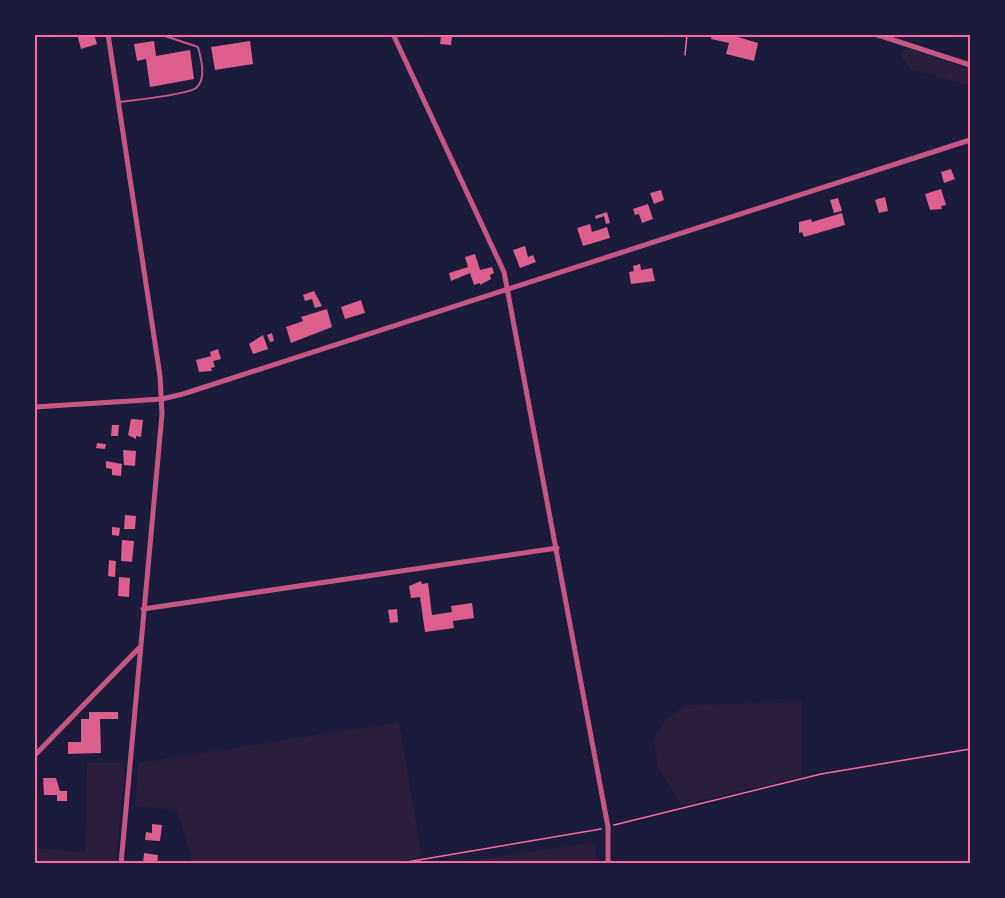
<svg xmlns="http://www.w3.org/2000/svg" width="1005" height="898" viewBox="0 0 1005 898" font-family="'PT Sans',sans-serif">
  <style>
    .green { fill: #2a1e3b }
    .building { fill: #dd5f8e }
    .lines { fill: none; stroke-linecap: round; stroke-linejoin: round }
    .path { stroke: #ff6b9d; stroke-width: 1.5 }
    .service { stroke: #c65784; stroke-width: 2 }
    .minor { stroke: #c65784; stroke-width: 5 }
    .neatline { fill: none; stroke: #ff6b9d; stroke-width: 2 }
  </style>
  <rect width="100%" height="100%" fill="#1b1b3a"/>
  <!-- green -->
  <path class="green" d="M903 47 970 69V86L910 69 901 55Z
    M802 702V777L682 805 658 768 654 741 665 719 687 705Z
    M399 722 422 857 385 864 191 863V856L177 810 135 806 138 763Z
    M87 763H125L116 863H35V848L85 853Z
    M595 842 596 863H454Z"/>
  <!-- building -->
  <path class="building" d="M77 34H94L97 44 81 49Z
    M712 34H728L758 43 754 61 726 54 729 43 711 39Z
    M441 36 452 37 451 45 440 44Z
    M154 41 156 56 190 50 194 79 150 87 146 59 137 61 134 44Z
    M250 41 253 64 215 70 211 47Z
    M951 169 955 179 944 183 941 172Z
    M941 189 946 205 941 206 942 209 930 210 925 194Z
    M661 190 664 200 654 204 650 193Z
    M885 197 888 211 879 213 875 200Z
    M838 198 842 211 834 213 830 200Z
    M648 204 653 219 642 223 639 214 635 215 633 209Z
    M607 212 610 223 606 224 604 216 596 219 595 216Z
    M842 213 845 225 804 237 802 232 799 233V222L811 219 812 222Z
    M590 224 592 232 607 227 610 238 583 246 577 228Z
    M525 246 528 257 533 255 536 262 520 268 513 250Z
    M475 254 480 270 492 267 494 273 490 275 491 279 480 285V283L474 285 470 273 451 281 449 273 468 267 465 257Z
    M640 264 641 270 652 268 655 281 631 284 629 272 634 271 633 266Z
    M314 291 322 306 315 308 312 299 305 301 303 295Z
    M361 300 365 313 345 319 341 307Z
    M327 309 332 327 291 343 286 327 303 321 301 317Z
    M272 333 274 341 270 342 267 335Z
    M263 335 268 349 253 354 249 344Z
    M218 349 221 359 213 361 215 367 211 368 212 371 199 372 196 360 211 356 210 352Z
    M131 419 143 420 141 437 136 436V439L128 435Z
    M112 425H119L118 436H111Z
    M97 443 106 444 105 449 96 448Z
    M123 450 136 451 135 466 124 465Z
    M106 461 122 464 121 476 112 475V469L106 468Z
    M125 515 136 516 135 529H124Z
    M112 527 120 528 119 536 112 535Z
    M122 540 134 541 132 562 121 561Z
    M109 560 116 561 115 577 108 576Z
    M119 577 130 578 129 597 118 596Z
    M421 581 422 584 428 583 432 615 452 612 451 606 472 603 474 618 453 621 454 628 425 632 420 597 411 598 409 586Z
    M397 609 398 622 390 623 388 610Z
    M89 712H118V719H100L101 753 68 754V742H81V719H89Z
    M43 778H56L60 791H67V801H57V795H44Z
    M152 824 162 825 160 841 145 840 146 832 152 833Z
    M144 853 158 855 157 864H143Z"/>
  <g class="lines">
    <!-- path -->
    <path class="path" d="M685 55 687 34
      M614 825 821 774 970 749
      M395 864 601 829"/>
    <!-- service -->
    <path class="service" d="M110 36 122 34
      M120 102C134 100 187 95 196 88 207 79 201 58 198 47L159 34"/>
    <!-- minor -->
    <path class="minor" d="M108 34 160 376 162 414 121 864
      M393 34 504 272 608 827V864
      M875 34 970 65
      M34 407 162 399 183 394 970 140
      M143 609 557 548
      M34 756 140 647"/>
  </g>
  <!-- border -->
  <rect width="1005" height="898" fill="none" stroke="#1b1b3a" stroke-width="72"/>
  <rect x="36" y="36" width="933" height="826" class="neatline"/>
</svg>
